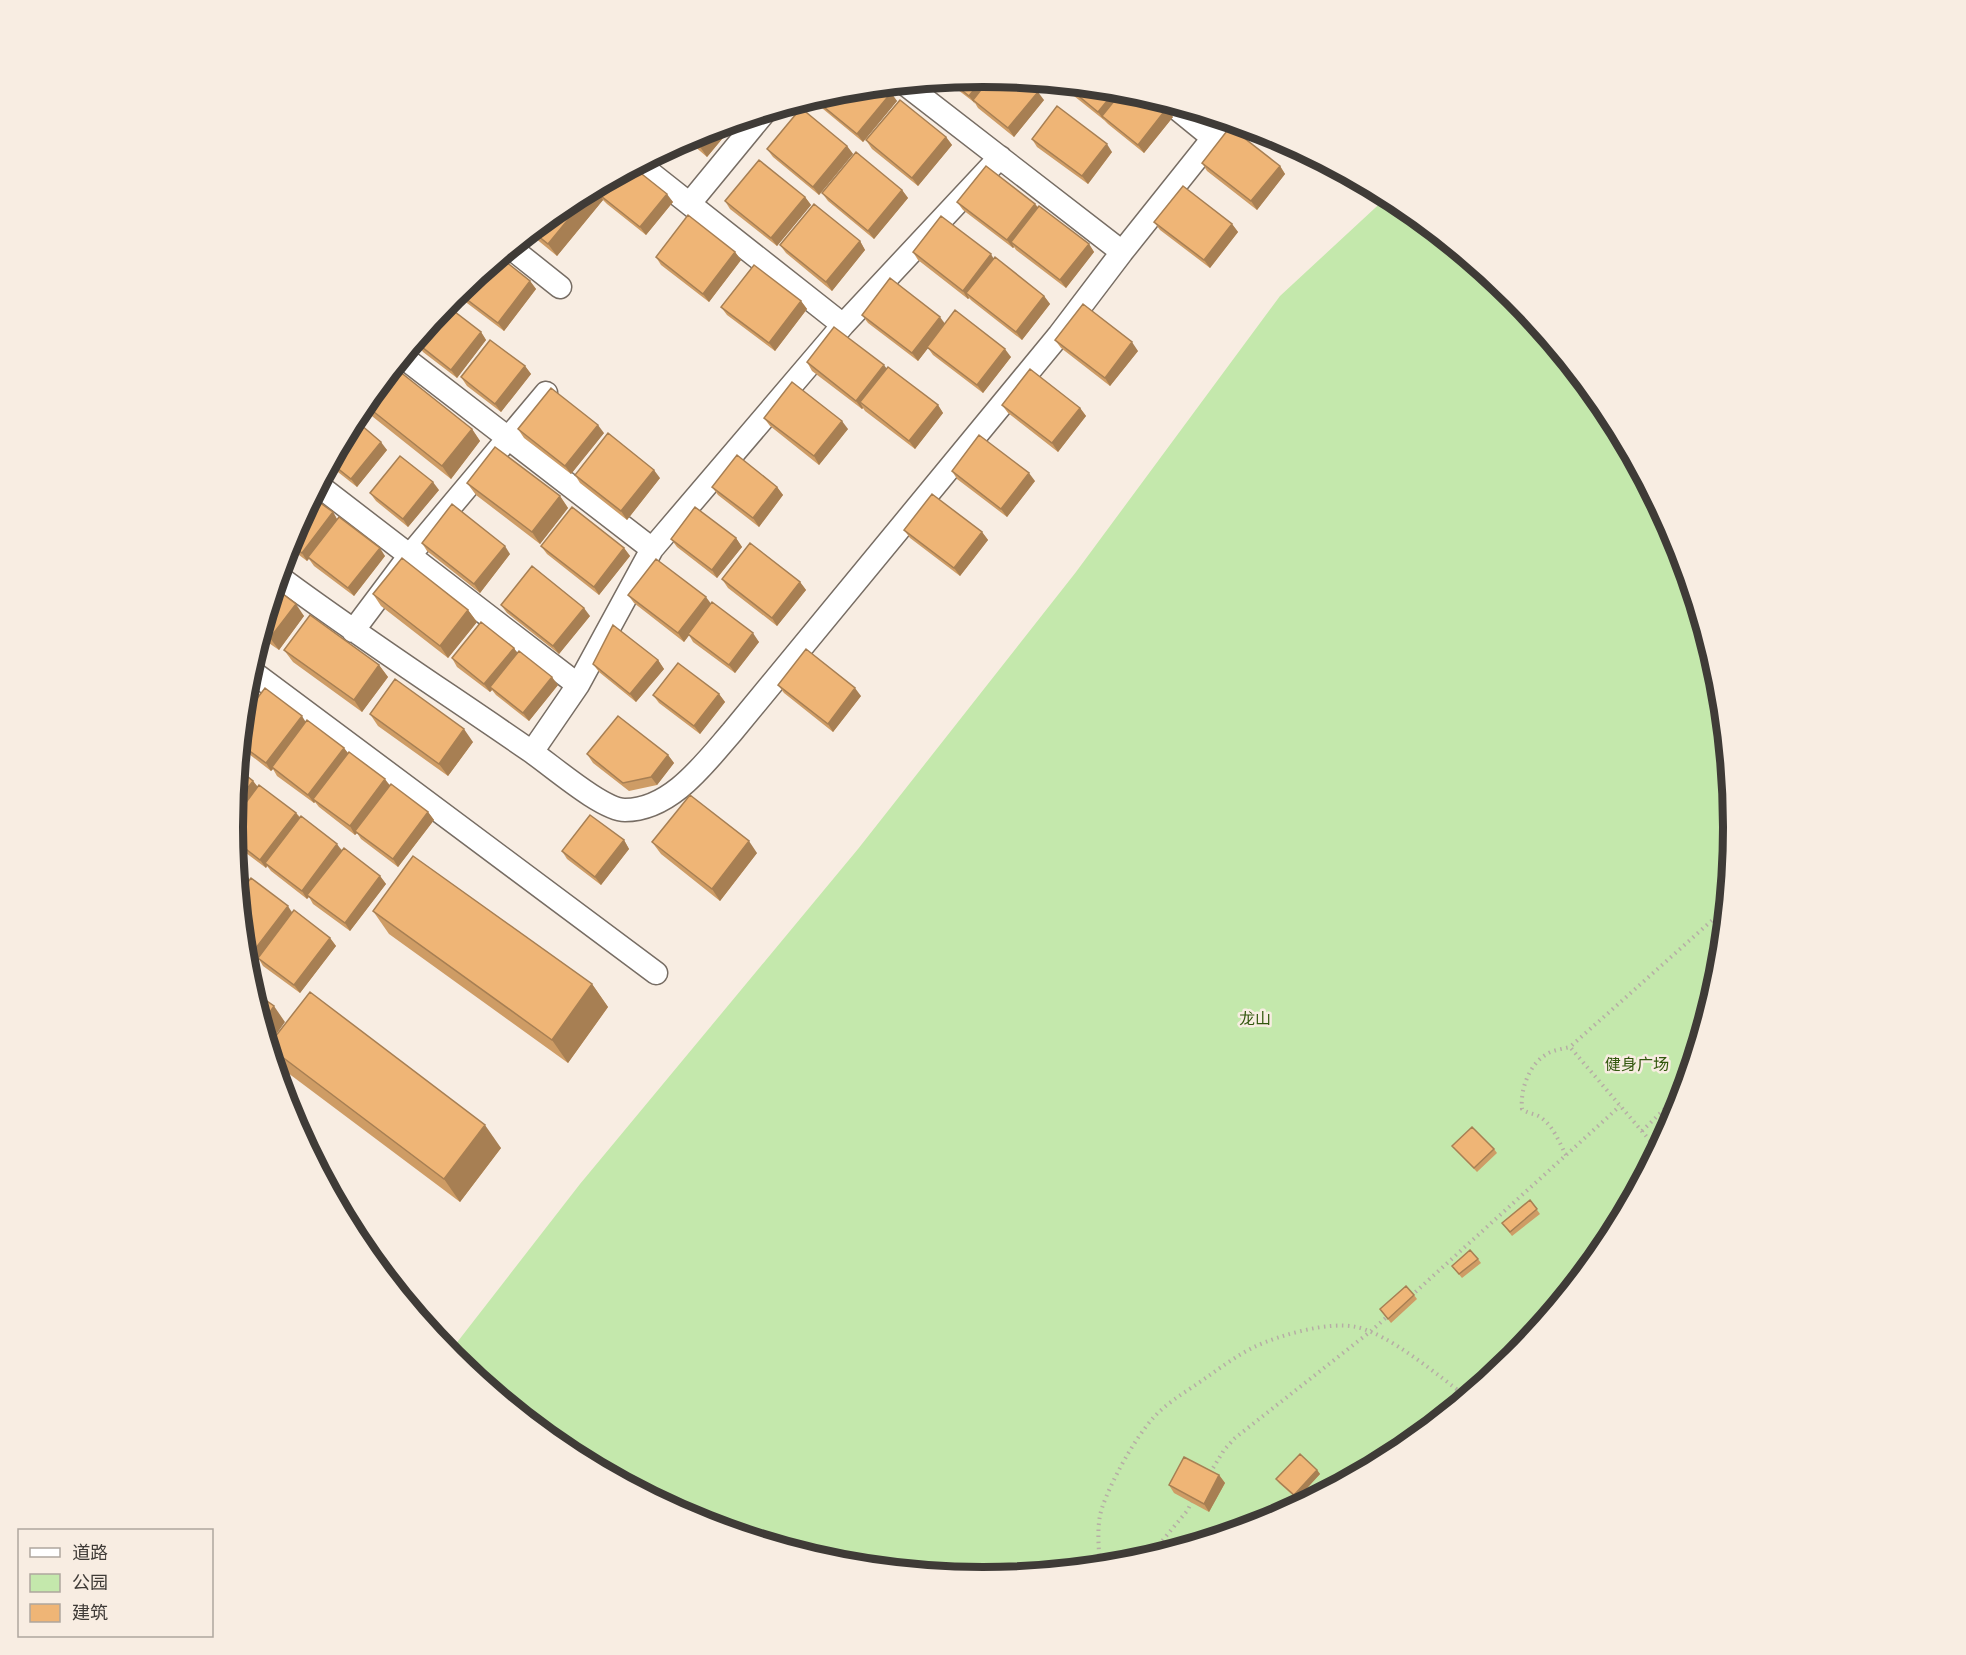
<svg xmlns="http://www.w3.org/2000/svg" width="1966" height="1655" viewBox="0 0 1966 1655" font-family="'Golos Text','Noto Sans SC',sans-serif">
  <style>
    .green { fill: #c4e8ac }
    .lines { fill: none; stroke-linecap: round; stroke-linejoin: round }
    .street-casing { stroke: #776d64; stroke-width: 25 }
    .path { stroke: #b6ada5; stroke-width: 4; stroke-dasharray: 1.5 4.5; stroke-linecap: butt }
    .street { stroke: #fff; stroke-width: 22 }
    .wall { fill: #ce9c65 }
    .shaded-wall { fill: #a77f53 }
    .building { fill: #efb576; stroke: #a77f53; stroke-width: 1.5 }
    .labels { text-anchor: middle; dominant-baseline: central; stroke-width: 5; stroke-linejoin: round; paint-order: stroke }
    .park-label { font-size: 16px; fill: #32570d; stroke: #f8ede2 }
    .rim { fill: none; stroke: #3f3b37; stroke-width: 8 }
  </style>
  <rect width="100%" height="100%" fill="#f8ede2"/>
  <!-- green -->
  <path class="green" d="M1388 196 1401 203 1514 297 1608 411 1677 540 1720 681 1734 828 1719 974 1677 1115 1607 1245 1514 1359 1400 1452 1270 1521 1129 1564 983 1578 836 1564 695 1521 565 1452 448 1354 580 1184 858 849 1076 572 1280 296Z"/>
  <g class="lines">
    <defs>
      <path id="street" d="M905 84 1122 252
        M1170 103 1213 138
        M639 164 843 325
        M690 203 764 113
        M511 248 560 287
        M403 357 652 549
        M318 485 578 685
        M278 576C360 637 445 692 529 750 550 764 602 810 625 810 671 810 705 763 732 732L1059 335 1122 252 1213 138 1230 121
        M353 631 410 555 546 393
        M250 670 656 973
        M532 752 578 685 652 549 843 325 1000 157"/>
    </defs>
    <!-- street casing -->
    <use href="#street" class="street-casing"/>
    <!-- path -->
    <path class="path" d="M1642 1131 1684 1090
      M1658 1150 1570 1047 1726 908
      M1566 1155C1559 1142 1553 1125 1540 1117 1534 1113 1528 1114 1522 1109 1520 1090 1529 1064 1547 1054 1553 1050 1562 1049 1570 1047
      M1411 1296 1620 1106
      M1210 1473 1224 1450 1235 1438 1371 1331 1389 1315
      M1147 1559 1187 1511 1193 1500
      M1100 1567C1099 1549 1096 1526 1102 1508 1111 1481 1135 1438 1154 1417 1166 1404 1182 1394 1197 1384 1216 1371 1234 1357 1254 1347 1280 1335 1328 1321 1356 1327 1388 1333 1440 1377 1467 1397"/>
    <!-- street -->
    <use href="#street" class="street"/>
  </g>
  <!-- wall -->
  <path class="wall" d="M983 76 1044 100 1014 137 978 108 975 103 945 80Z
    M1060 84 1130 91 1173 117 1144 153 1108 124 1104 120 1069 92 1064 86V87Z
    M837 91 891 93 897 101 863 142 817 104 813 98Z
    M737 121 707 157 686 139 696 134Z
    M946 137 952 145 918 186 872 149 866 140Z
    M1032 139 1112 152 1088 184 1037 147Z
    M847 146 853 154 819 195 773 157 767 149Z
    M1202 163 1280 166 1285 174 1257 210 1207 171Z
    M633 167 673 202 646 235 607 204 603 200 557 256 529 233 566 203Z
    M902 190 908 198 874 239 828 201 822 193Z
    M805 197 811 205 777 246 730 209 725 201Z
    M957 202 1035 204 1038 207 1089 244 1094 252 1066 288 1016 250 1014 247 1013 248 963 210Z
    M1154 222 1232 224 1238 232 1210 268 1160 230Z
    M860 241 865 250 832 291 786 253 780 245Z
    M735 252 741 260 709 302 661 265 656 257Z
    M913 252 994 259 1044 296 1050 304 1022 340 972 301 969 298 968 299 918 260Z
    M500 257 530 281 536 289 504 331 455 294Z
    M801 301 807 309 775 351 727 315 721 307Z
    M862 315 945 324 1011 357 983 393 933 355 928 348 918 361 868 323Z
    M481 332 486 340 457 378 423 352 417 343Z
    M1055 340 1138 351 1110 386 1061 348Z
    M807 362 887 368 938 405 943 413 915 449 865 411 863 408 862 409 812 371Z
    M525 366 531 374 501 412 467 386 461 377Z
    M394 367 472 429 480 441 451 479 363 409 361 407Z
    M1002 405 1080 408 1086 416 1058 452 1008 413Z
    M764 418 848 429 819 465 770 426Z
    M354 419 387 450 357 487 329 465Z
    M518 429 604 433 571 474 524 438Z
    M952 471 1035 481 1007 517 957 479Z
    M575 475 660 478 627 520 580 483Z
    M467 483 560 496 568 508 540 544 476 495Z
    M712 487H777L783 495 759 527 718 495Z
    M439 490 408 527 376 501 370 493Z
    M333 512 337 519 385 556 354 596 314 566 309 559 307 561 287 546 289 540Z
    M904 530 982 532 988 540 960 576 910 538Z
    M736 538 742 547 717 578 677 547 671 539Z
    M422 543 510 554 480 593 427 551Z
    M541 546 624 548 630 556 599 595 547 554Z
    M722 579 800 582 806 590 777 626 728 588Z
    M275 588 304 616 279 650 260 637Z
    M373 594 468 610 477 622 448 658 381 606Z
    M628 595 711 604 759 642 735 673 693 642 689 635 684 642 634 603Z
    M501 605 590 616 559 654 507 613Z
    M514 648 517 653 558 685 529 721 496 695 492 690 490 692 457 667 452 658Z
    M284 650 379 665 388 677 362 712 293 662Z
    M658 660 664 669 636 702 599 672 593 664Z
    M778 685 861 696 833 732 784 693Z
    M719 694 725 702 700 734 659 703 653 695Z
    M370 714 473 742 448 776 378 726Z
    M243 717 306 722 344 748 348 753 390 785 428 812 434 820 398 867 361 839 357 833 355 835 319 807 315 802 314 803 277 776 273 769 271 771 240 747Z
    M587 754 668 755 674 763 657 785 629 791 593 763Z
    M253 781 258 787 296 813 300 817 342 850 380 876 386 884 350 931 313 904 309 897 307 899 271 871 267 866 266 868 234 844 232 827Z
    M624 840 629 849 601 885 567 859 562 851Z
    M652 842 757 853 720 901 661 854Z
    M236 867 250 880 292 912 330 938 336 946 300 993 263 966 259 959 257 961 244 951Z
    M373 911 592 984 608 1007 568 1063 389 934Z
    M268 1046 501 1148 460 1202 284 1070Z
    M1452 1146 1494 1149 1497 1153 1477 1172Z
    M1530 1200 1540 1214 1512 1236 1502 1223Z
    M1478 1259 1481 1263 1462 1278 1452 1266Z
    M1414 1295 1417 1299 1391 1323 1380 1309Z
    M1317 1470 1320 1474 1297 1499 1279 1483 1276 1479Z
    M1219 1475 1225 1483 1209 1512 1174 1493 1169 1485Z"/>
  <!-- shaded-wall -->
  <path class="shaded-wall" d="M984 77 996 78 973 100 975 104 969 96Z
    M1116 90 1128 91 1102 116 1104 120 1098 112Z
    M1038 92 1044 100 1014 137 1008 128Z
    M891 93 897 101 863 142 857 134Z
    M1167 108 1173 117 1144 153 1138 145Z
    M737 121 707 157 696 141 704 131Z
    M946 137 952 145 918 186 912 178Z
    M1107 144 1112 152 1088 184 1082 176Z
    M847 146 853 154 819 195 813 187Z
    M1280 166 1285 174 1257 210 1251 201Z
    M627 170 601 196 603 200 557 256 548 244 594 188Z
    M902 190 908 198 874 239 868 231Z
    M667 194 673 202 646 235 640 227Z
    M805 197 811 205 777 246 771 238Z
    M1035 204 1041 212 1011 242 1014 247 1013 248 1007 240Z
    M1232 224 1238 232 1210 268 1204 260Z
    M860 241 865 250 832 291 826 282Z
    M1089 244 1094 252 1066 288 1060 280Z
    M735 252 741 260 709 302 703 294Z
    M991 254 996 263 966 293 969 298 968 299 963 291Z
    M530 281 536 289 504 331 498 323Z
    M1044 296 1050 304 1022 340 1016 332Z
    M801 301 807 309 775 351 769 343Z
    M940 317 946 325 918 361 912 353Z
    M481 332 486 340 457 378 451 370Z
    M1132 342 1138 351 1110 386 1105 378Z
    M1005 349 1011 357 983 393 977 385Z
    M884 365 890 373 860 402 863 408 862 409 856 401Z
    M525 366 531 374 501 412 495 404Z
    M938 405 943 413 915 449 909 441Z
    M1080 408 1086 416 1058 452 1052 443Z
    M842 421 848 429 819 465 814 456Z
    M598 425 604 433 571 474 565 466Z
    M472 429 480 441 451 479 442 466Z
    M381 442 387 450 357 487 351 479Z
    M654 470 660 478 627 520 621 511Z
    M1029 473 1035 481 1007 517 1001 509Z
    M433 482 439 490 408 527 403 519Z
    M777 487 783 495 759 527 753 518Z
    M560 496 568 508 540 544 532 532Z
    M333 512 338 521 307 561 302 553Z
    M982 532 988 540 960 576 954 568Z
    M736 538 742 547 717 578 712 570Z
    M505 546 510 554 480 593 474 584Z
    M380 548 385 556 354 596 348 588Z
    M624 548 630 556 599 595 594 587Z
    M800 582 806 590 777 626 772 618Z
    M706 597 712 605 684 642 678 633Z
    M296 604 304 616 279 650 270 638Z
    M584 608 590 616 559 654 553 646Z
    M468 610 477 622 448 658 440 646Z
    M753 633 759 642 735 673 729 665Z
    M514 648 519 656 490 687 492 690 490 692 484 684Z
    M658 660 664 669 636 702 630 694Z
    M379 665 388 677 362 712 354 700Z
    M552 677 558 685 529 721 523 713Z
    M250 685 256 693 244 710 245 692Z
    M855 688 861 696 833 732 828 724Z
    M719 694 725 702 700 734 694 726Z
    M302 716 307 724 272 767 273 769 271 771 266 763Z
    M464 729 473 742 448 776 439 764Z
    M344 748 350 756 313 799 315 802 314 803 308 795Z
    M668 755 674 763 657 785 651 777Z
    M385 779 391 787 355 831 357 833 355 835 350 826Z
    M253 781 259 789 232 824 234 806Z
    M428 812 434 820 398 867 393 859Z
    M296 813 302 821 265 863 267 866 266 868 260 860Z
    M624 840 629 849 601 885 595 877Z
    M749 841 757 853 720 901 712 889Z
    M337 844 343 852 307 899 302 891Z
    M246 874 252 883 239 900 238 886Z
    M380 876 386 884 350 931 345 923Z
    M288 906 293 914 257 961 252 953Z
    M330 938 336 946 300 993 294 985Z
    M592 984 608 1007 568 1063 552 1040Z
    M274 1006 285 1022 268 1046 262 1024Z
    M485 1125 501 1148 460 1202 444 1179Z
    M370 1238 386 1261 379 1270 362 1249Z
    M1317 1470 1320 1474 1297 1499 1294 1495Z
    M1219 1475 1225 1483 1209 1512 1204 1504Z"/>
  <!-- building -->
  <path class="building" d="M984 77 969 96 949 80 983 76Z
    M991 77 1024 80 1038 92 1008 128 973 100Z
    M1064 84 1116 90 1098 112Z
    M883 86 891 93 857 134 813 98 837 91Z
    M1123 90 1130 91 1155 99 1167 108 1138 145 1102 116Z
    M900 100 946 137 912 178 866 140Z
    M1057 106 1107 144 1082 176 1032 139Z
    M801 108 847 146 813 187 767 149Z
    M1230 127 1280 166 1251 201 1202 163Z
    M704 131 696 141 691 136 696 134Z
    M856 152 902 190 868 231 822 193Z
    M759 160 805 197 771 238 725 201Z
    M986 166 1035 204 1007 240 957 202Z
    M633 167 667 194 640 227 601 196 617 176Z
    M1183 186 1232 224 1204 260 1154 222Z
    M594 188 548 244 532 231 566 203Z
    M814 204 860 241 826 282 780 245Z
    M1039 206 1089 244 1060 280 1011 242Z
    M688 215 735 252 703 294 656 257Z
    M941 216 991 254 963 291 913 252Z
    M500 257 530 281 498 323 457 292Z
    M995 257 1044 296 1016 332 966 293Z
    M754 265 801 301 769 343 721 307Z
    M890 278 940 317 912 353 862 315Z
    M1083 304 1132 342 1105 378 1055 340Z
    M446 305 481 332 451 370 417 343Z
    M955 310 1005 349 977 385 927 347Z
    M834 327 884 365 856 401 807 362Z
    M490 340 525 366 495 404 461 377Z
    M394 367 472 429 442 466 364 404Z
    M888 367 938 405 909 441 860 402Z
    M1030 369 1080 408 1052 443 1002 405Z
    M792 382 842 421 814 456 764 418Z
    M551 388 598 425 565 466 518 429Z
    M354 419 381 442 351 479 331 463Z
    M608 433 654 470 621 511 575 475Z
    M979 435 1029 473 1001 509 952 471Z
    M495 447 560 496 532 532 467 483Z
    M737 455 777 487 753 518 712 487Z
    M400 456 433 482 403 519 370 493Z
    M932 494 982 532 954 568 904 530Z
    M312 497 333 512 302 553 288 543Z
    M452 504 505 546 474 584 422 543Z
    M572 507 624 548 594 587 541 546Z
    M695 507 736 538 712 570 671 539Z
    M339 517 380 548 348 588 308 557Z
    M750 543 800 582 772 618 722 579Z
    M402 558 468 610 440 646 373 594Z
    M656 559 706 597 678 633 628 595Z
    M532 566 584 608 553 646 501 605Z
    M275 588 296 604 270 638 261 632Z
    M712 602 753 633 729 665 688 634Z
    M310 615 379 665 354 700 284 650Z
    M481 622 514 648 484 684 452 658Z
    M613 625 658 660 630 694 593 664Z
    M806 649 855 688 828 724 778 685Z
    M519 651 552 677 523 713 490 687Z
    M678 663 719 694 694 726 653 695Z
    M395 679 464 729 439 764 370 714Z
    M246 682 250 685 245 692Z
    M265 688 302 716 266 763 240 744 243 717Z
    M618 716 668 755 651 777 623 783 587 754Z
    M307 720 344 748 308 795 272 767Z
    M349 752 385 779 350 826 313 799Z
    M238 769 253 781 234 806Z
    M391 784 428 812 393 859 355 831Z
    M259 785 296 813 260 860 233 839 232 827 233 820Z
    M690 795 749 841 712 889 652 842Z
    M590 815 624 840 595 877 562 851Z
    M301 816 337 844 302 891 265 863Z
    M344 848 380 876 345 923 307 895Z
    M413 856 592 984 552 1040 373 911Z
    M236 867 246 874 238 886Z
    M251 878 288 906 252 953 244 947 239 894Z
    M294 910 330 938 294 985 258 958Z
    M251 990 274 1006 262 1024Z
    M310 992 485 1125 444 1179 269 1047 268 1046Z
    M1710 1005 1707 1017 1702 1012Z
    M1472 1127 1494 1149 1474 1168 1452 1146Z
    M1530 1200 1537 1209 1510 1232 1502 1223Z
    M345 1220 370 1238 362 1249 358 1244Z
    M1470 1250 1478 1259 1459 1274 1452 1266Z
    M1406 1286 1414 1295 1388 1319 1380 1309Z
    M1300 1454 1317 1470 1294 1495 1276 1479Z
    M1184 1457 1219 1475 1204 1504 1169 1485Z"/>
  <g class="labels">
    <!-- park labels -->
    <g class="park-label">
      <text x="1255" y="1018">龙山</text>
      <text x="1637" y="1064">健身广场</text>
    </g>
  </g>
  <!-- crop -->
  <path d="M0 0H1966V1655H0ZM243 827a740 740 0 1 1 1480 0a740 740 0 1 1-1480 0Z" fill="#f8ede2" fill-rule="evenodd"/>
  <path class="rim" d="M243 827a740 740 0 1 1 1480 0a740 740 0 1 1-1480 0Z"/>
  <!-- legend -->
  <rect x="18" y="1529" width="195" height="108" fill="#f8ede2" stroke="#aea69e" stroke-width="1.5"/>
  <rect x="30" y="1548" width="30" height="9" fill="#ffffff" stroke="#aea69e" stroke-width="1.5"/>
  <text x="72" y="1559" font-size="18" fill="#3f3b37">道路</text>
  <rect x="30" y="1574" width="30" height="18" fill="#c4e8ac" stroke="#aea69e" stroke-width="1.5"/>
  <text x="72" y="1589" font-size="18" fill="#3f3b37">公园</text>
  <rect x="30" y="1604" width="30" height="18" fill="#efb576" stroke="#aea69e" stroke-width="1.5"/>
  <text x="72" y="1619" font-size="18" fill="#3f3b37">建筑</text>
</svg>
